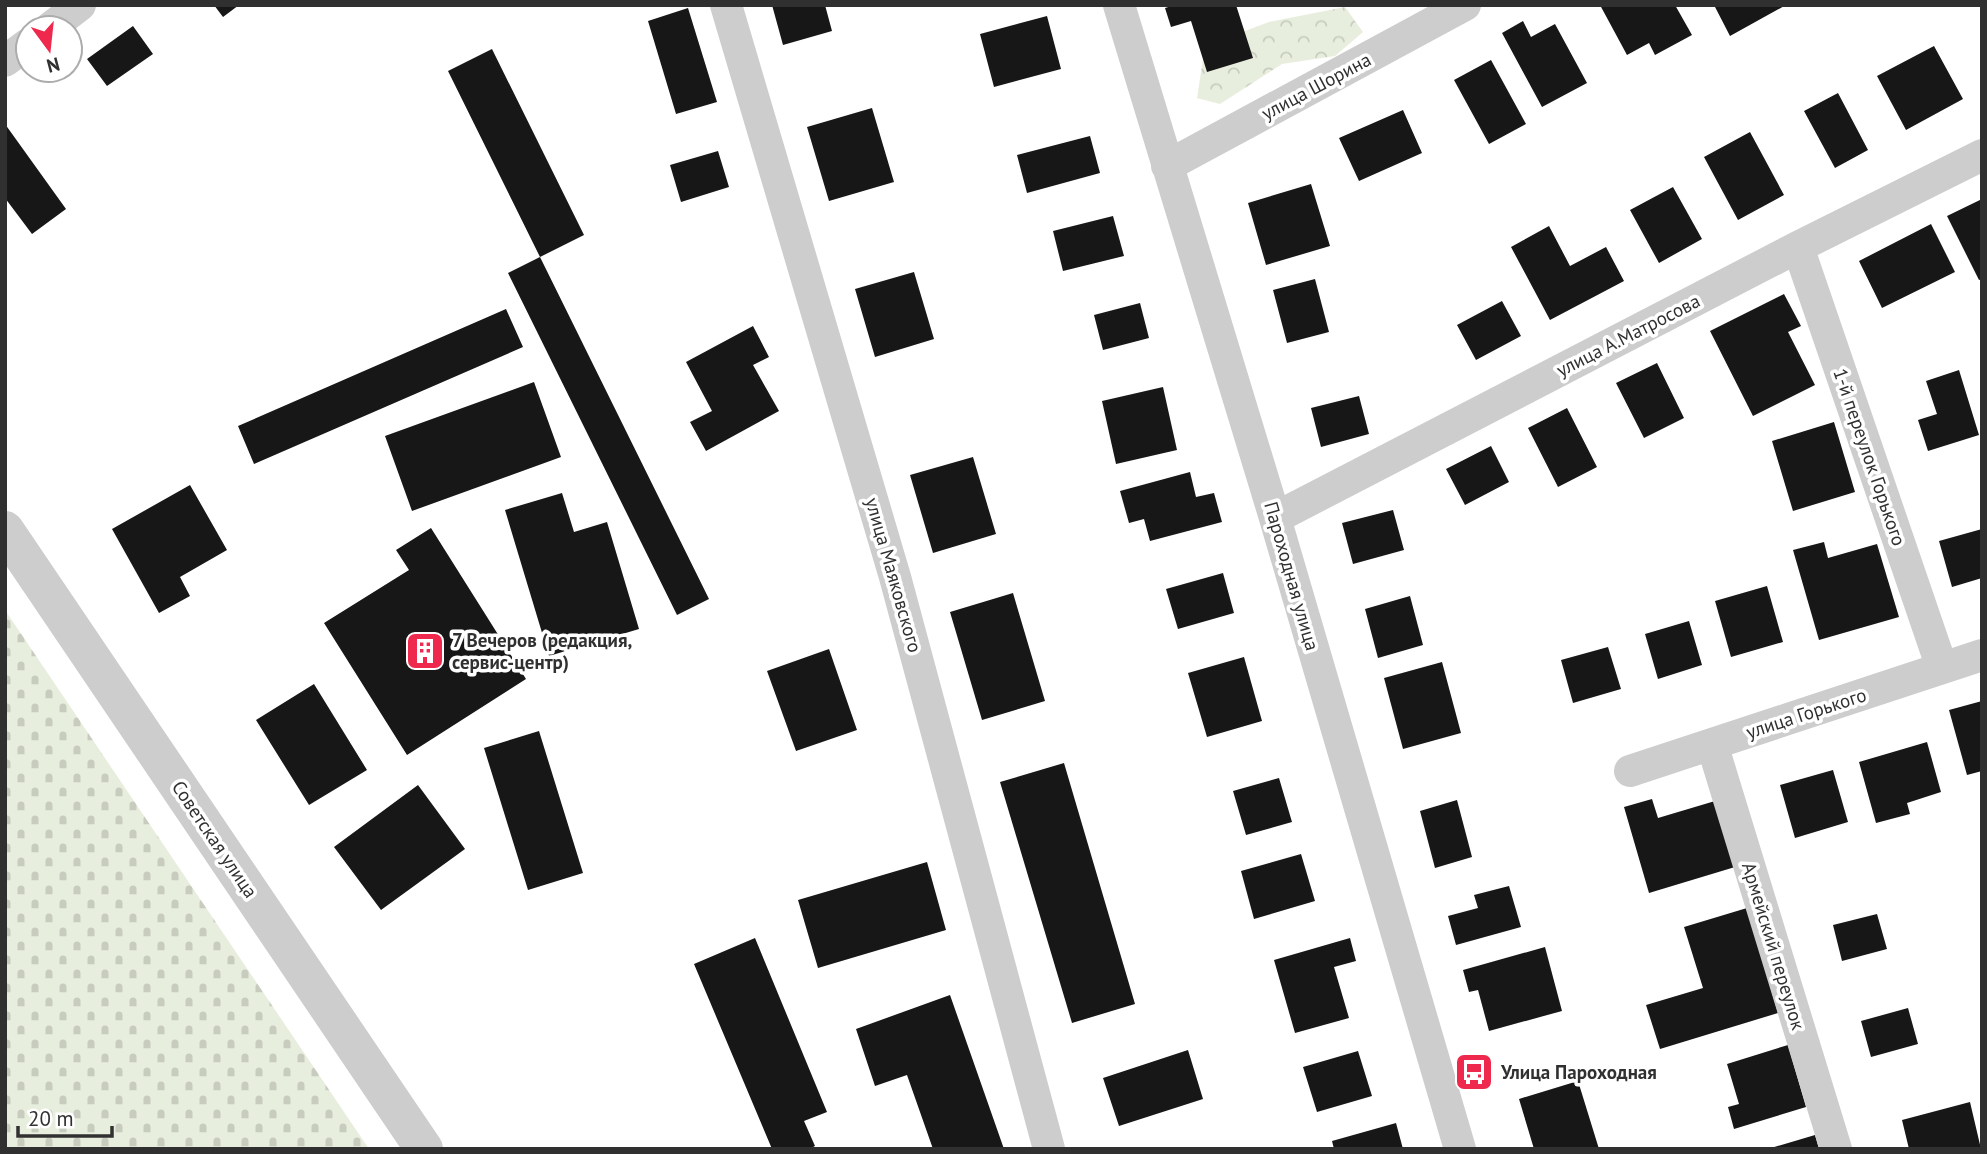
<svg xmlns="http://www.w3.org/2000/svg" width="1987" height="1154" viewBox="0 0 1987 1154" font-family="'PT Sans',sans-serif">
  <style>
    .forest { fill: url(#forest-crowns) }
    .cemetery { fill: url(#cemetery-stones) }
    .building { fill: #171717 }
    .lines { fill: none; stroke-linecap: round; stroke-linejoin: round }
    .minor { stroke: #cdcdcd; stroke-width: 32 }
    .tertiary { stroke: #cdcdcd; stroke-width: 38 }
    .labels { text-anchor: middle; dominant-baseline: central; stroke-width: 7; stroke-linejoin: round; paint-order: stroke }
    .street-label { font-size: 19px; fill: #303030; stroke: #fff }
    .poi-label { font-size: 19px; font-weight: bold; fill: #303030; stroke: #fff; text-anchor: start }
  </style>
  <defs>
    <pattern id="forest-crowns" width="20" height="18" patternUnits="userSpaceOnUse" patternTransform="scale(1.75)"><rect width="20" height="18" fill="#e8eedd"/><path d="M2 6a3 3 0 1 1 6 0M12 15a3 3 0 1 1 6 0" fill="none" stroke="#c7ccbe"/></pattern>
    <pattern id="cemetery-stones" width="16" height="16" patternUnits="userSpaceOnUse" patternTransform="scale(1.75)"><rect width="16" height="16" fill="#e8eedd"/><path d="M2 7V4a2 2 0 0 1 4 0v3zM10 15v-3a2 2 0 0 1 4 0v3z" fill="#c7ccbe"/></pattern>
  </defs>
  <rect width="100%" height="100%" fill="#fff"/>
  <!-- forest -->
  <path class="forest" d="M1345 7 1363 32 1335 56 1282 64 1220 104 1197 98 1203 59 1237 34 1269 22Z"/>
  <!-- cemetery -->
  <path class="cemetery" d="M5 610 369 1149H5Z"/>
  <!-- building -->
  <path class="building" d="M214 5H239L223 17Z
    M772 5H825L832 31 783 45Z
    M1175 5H1236L1253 58 1207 72 1191 21 1171 27 1165 8Z
    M1600 5H1675L1692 35 1655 55 1649 43 1627 55Z
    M1714 5H1786L1730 36Z
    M688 8 717 102 676 114 648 21Z
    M1047 16 1061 69 994 87 980 34Z
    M1523 21 1531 37 1555 24 1587 83 1542 107 1502 33Z
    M133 26 153 54 107 86 87 59Z
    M1934 46 1963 99 1906 130 1877 76Z
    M492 49 584 235 540 257 448 71Z
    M1491 60 1526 124 1489 144 1454 80Z
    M1838 93 1868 150 1835 168 1804 111Z
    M872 108 894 182 829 201 807 127Z
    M1403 110 1422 153 1359 181 1339 138Z
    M5 124 66 209 32 234 5 198Z
    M1750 132 1784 195 1738 220 1704 157Z
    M1090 136 1100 173 1027 193 1017 155Z
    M718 151 729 187 681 202 670 165Z
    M1311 184 1330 246 1266 265 1248 203Z
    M1673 187 1702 239 1659 263 1630 210Z
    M1982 199V279L1979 280 1947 216Z
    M1113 216 1124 256 1063 271 1053 231Z
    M1931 224 1955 272 1882 308 1859 261Z
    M1549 226 1570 266 1606 247 1624 281 1550 320 1511 247Z
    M540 257 709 599 677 615 508 273Z
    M914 272 934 339 875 357 855 289Z
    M1315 279 1329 332 1287 343 1273 290Z
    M1784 294 1801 326 1788 332 1815 385 1753 416 1710 331Z
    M1502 301 1521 336 1476 360 1457 325Z
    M1140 303 1149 338 1103 350 1094 315Z
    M506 309 523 347 254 464 238 426Z
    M753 326 769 357 753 365 779 411 706 451 690 422 712 411 686 362Z
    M1657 363 1684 418 1644 438 1616 383Z
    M1959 370 1979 435 1928 451 1918 420 1937 414 1926 381Z
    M534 382 561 457 412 511 385 436Z
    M1163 387 1177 450 1116 464 1102 401Z
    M1359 396 1369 434 1321 447 1311 408Z
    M1567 408 1597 467 1558 487 1528 428Z
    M1834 422 1855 492 1793 511 1772 441Z
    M1491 446 1509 482 1465 505 1446 469Z
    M973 457 996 534 933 553 910 475Z
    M1190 472 1196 497 1214 493 1222 522 1150 541 1144 519 1129 523 1120 491Z
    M190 485 227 550 180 577 190 596 159 613 112 529Z
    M562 493 574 532 607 522 639 629 549 656 505 510Z
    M1393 510 1404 550 1353 564 1342 523Z
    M431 528 526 679 407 755 324 623 409 570 396 550Z
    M1982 529V578L1952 587 1939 541Z
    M1824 542 1828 558 1877 544 1899 617 1819 640 1793 550Z
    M1223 573 1234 613 1178 629 1166 589Z
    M1767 586 1783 642 1731 657 1715 601Z
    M1013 593 1045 701 982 720 950 612Z
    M1410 596 1423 645 1378 658 1365 609Z
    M1689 621 1702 665 1658 679 1645 634Z
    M1608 647 1621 689 1573 703 1561 660Z
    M829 649 857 730 796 751 767 671Z
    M1244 657 1262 721 1207 737 1188 673Z
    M1442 662 1461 733 1403 749 1384 678Z
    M314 684 367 770 309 805 256 720Z
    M1982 701V771L1967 775 1949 710Z
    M539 731 583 873 528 890 484 748Z
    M1927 742 1941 792 1907 803 1910 814 1876 823 1859 762Z
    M1064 763 1135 1004 1072 1023 1000 782Z
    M1833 770 1848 822 1795 838 1780 785Z
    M1279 778 1292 822 1246 835 1233 791Z
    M418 785 465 849 381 910 334 847Z
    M1652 799 1658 818 1715 801 1735 867 1649 893 1624 807Z
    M1457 800 1472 857 1435 868 1420 811Z
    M1301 854 1315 901 1254 919 1241 871Z
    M927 862 946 930 818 968 798 900Z
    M1509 886 1521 927 1456 945 1448 916 1478 908 1474 895Z
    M1747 908 1778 1013 1660 1049 1646 1005 1703 988 1684 927Z
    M1877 914 1887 949 1842 961 1833 925Z
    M755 938 827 1112 804 1121 815 1146 809 1149H772L694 964Z
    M1350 938 1356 961 1334 967 1349 1018 1295 1033 1274 960Z
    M1545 947 1562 1011 1489 1031 1478 990 1469 992 1463 970Z
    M950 995 1004 1149H933L907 1075 875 1086 856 1029Z
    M1908 1008 1918 1044 1871 1057 1861 1021Z
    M1788 1045 1806 1107 1734 1129 1728 1107 1739 1104 1727 1064Z
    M1188 1050 1203 1099 1119 1126 1103 1078Z
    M1358 1051 1372 1096 1317 1112 1303 1067Z
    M1578 1081 1599 1149H1534L1519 1099Z
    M1970 1102 1981 1149H1909L1902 1120Z
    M1396 1123 1403 1149H1334L1332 1141Z
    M1815 1135 1819 1149H1771V1148Z"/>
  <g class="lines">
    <!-- minor -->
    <path class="minor" d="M726 5 895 577 1049 1149
      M1119 5 1275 518 1460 1149
      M50 28 80 5
      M5 61 28 44
      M1167 166 1465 5
      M1798 247 1942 668
      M1275 518 1798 247 1982 155
      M1712 744 1836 1149
      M1630 771 1982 655"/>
    <!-- tertiary -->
    <path class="tertiary" d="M5 530 424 1149"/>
  </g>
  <!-- icons -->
  <defs>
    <symbol id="building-square" viewBox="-11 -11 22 22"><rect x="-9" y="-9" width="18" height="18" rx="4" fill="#ef294e" stroke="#fff"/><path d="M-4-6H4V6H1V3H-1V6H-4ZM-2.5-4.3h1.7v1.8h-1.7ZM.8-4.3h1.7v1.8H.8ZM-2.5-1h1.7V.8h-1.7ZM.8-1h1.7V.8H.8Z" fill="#fff"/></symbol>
    <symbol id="bus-square" viewBox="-11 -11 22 22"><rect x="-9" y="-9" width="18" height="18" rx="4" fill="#ef294e" stroke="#fff"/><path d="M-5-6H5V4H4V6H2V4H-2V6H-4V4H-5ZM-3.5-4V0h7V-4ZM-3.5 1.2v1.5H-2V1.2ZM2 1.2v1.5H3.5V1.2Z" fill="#fff"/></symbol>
  </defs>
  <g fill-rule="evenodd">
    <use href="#building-square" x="403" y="629" width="44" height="44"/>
    <use href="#bus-square" x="1452" y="1050" width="44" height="44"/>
  </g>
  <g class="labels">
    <!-- street labels -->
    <g class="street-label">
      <text transform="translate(1316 86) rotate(-28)">улица Шорина</text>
      <text transform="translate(1628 335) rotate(-27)">улица А.Матросова</text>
      <text transform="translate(1870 457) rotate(71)">1-й переулок Горького</text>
      <text transform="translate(894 575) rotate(74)">улица Маяковского</text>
      <text transform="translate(1292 576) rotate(74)">Пароходная улица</text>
      <text transform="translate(1806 713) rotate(-18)">улица Горького</text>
      <text transform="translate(215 839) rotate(56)">Советская улица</text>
      <text transform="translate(1774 946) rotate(73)">Армейский переулок</text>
    </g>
    <!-- poi labels -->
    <g class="poi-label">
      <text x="452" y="640">7 Вечеров (редакция,<tspan x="452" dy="22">сервис-центр)</tspan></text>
      <text x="1501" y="1072">Улица Пароходная</text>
    </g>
  </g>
  <!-- border -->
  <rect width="1987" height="1154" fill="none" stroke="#303030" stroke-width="14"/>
  <!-- north arrow -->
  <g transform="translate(49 49) rotate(165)"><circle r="33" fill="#ffffff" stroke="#acacac" stroke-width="2"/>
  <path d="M0-5L12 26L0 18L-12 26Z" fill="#ef294e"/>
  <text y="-10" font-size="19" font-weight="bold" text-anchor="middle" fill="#303030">N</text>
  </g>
  <!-- scale -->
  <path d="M18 1126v10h94v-10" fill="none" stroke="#303030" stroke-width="3.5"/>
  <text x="28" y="1126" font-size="21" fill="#303030" stroke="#ffffff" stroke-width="5" paint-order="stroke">20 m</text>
</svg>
